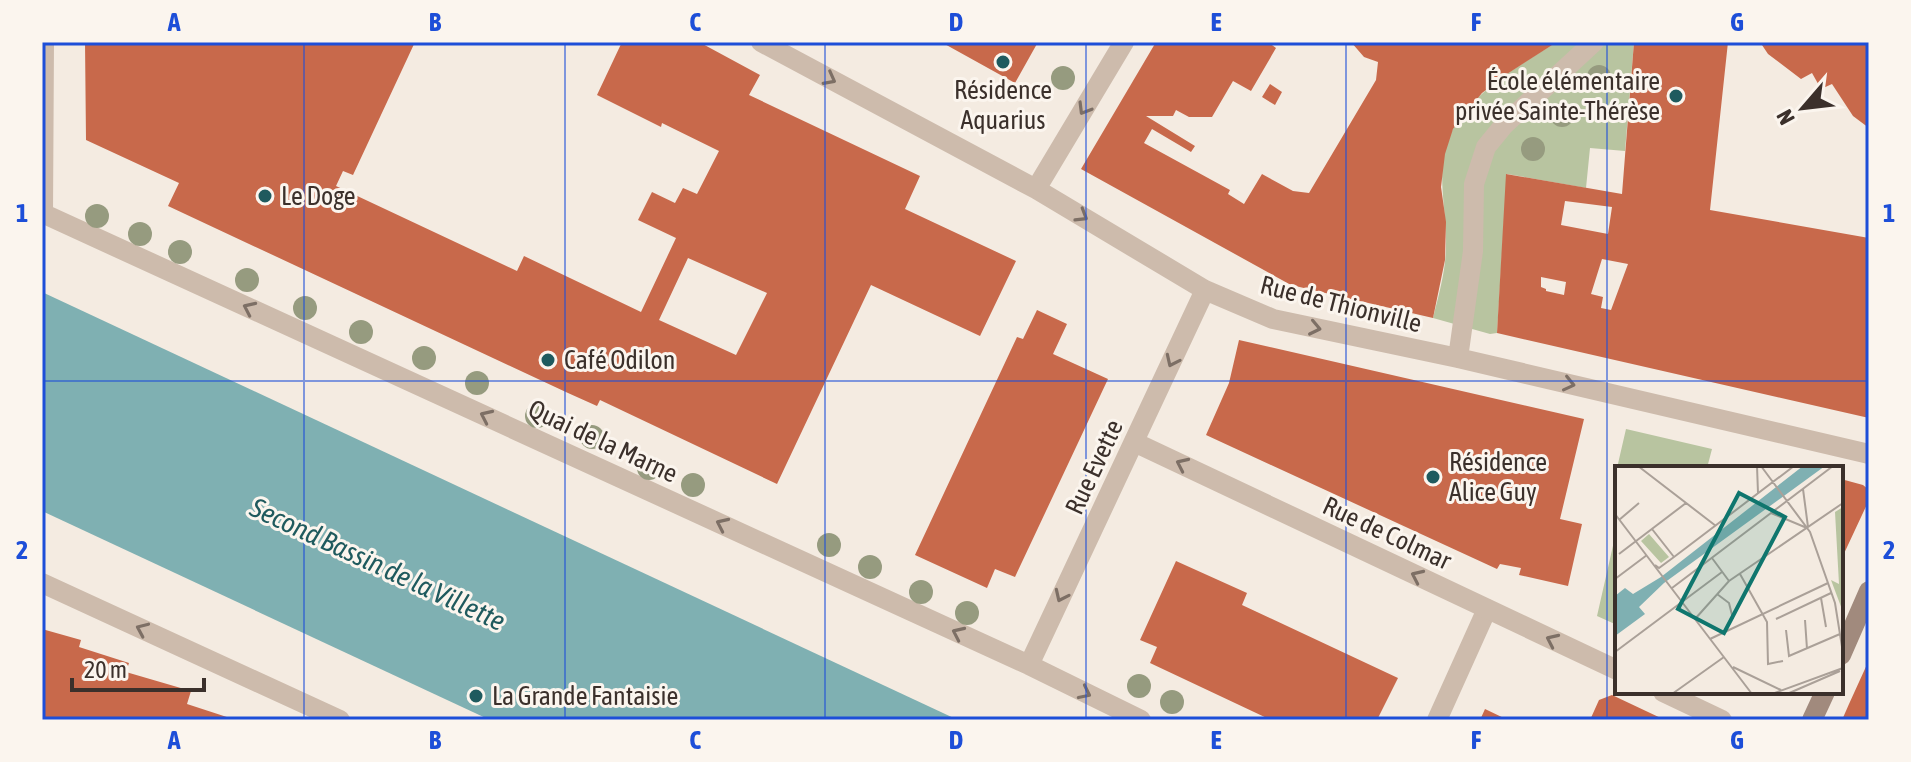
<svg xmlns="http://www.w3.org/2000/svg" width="1911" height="762" viewBox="0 0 1911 762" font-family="'Asap Condensed',sans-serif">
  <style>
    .green { fill: #b8c4a0 }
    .water { fill: #7fb0b2 }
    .building { fill: #c8694b; fill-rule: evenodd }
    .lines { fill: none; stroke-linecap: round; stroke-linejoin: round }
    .lane { stroke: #cdbbac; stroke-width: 20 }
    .street { stroke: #cdbbac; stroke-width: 20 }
    .secondary { stroke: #a18a7d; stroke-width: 20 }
    .tree { fill: #969b7f }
    .oneway { stroke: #7d6f65 }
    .grid { fill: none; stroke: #1d4ed8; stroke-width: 2; stroke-opacity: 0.55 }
    .poi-dot { fill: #1f5a5e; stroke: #fbf5ee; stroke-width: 3 }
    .labels { text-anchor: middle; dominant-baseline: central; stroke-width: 6; stroke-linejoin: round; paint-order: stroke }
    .poi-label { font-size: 26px; fill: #3b302b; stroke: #fbf5ee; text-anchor: start }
    .street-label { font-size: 26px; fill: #3b302b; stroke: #fbf5ee }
    .water-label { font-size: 28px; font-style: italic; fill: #1f5a5e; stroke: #fbf5ee }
    .inset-road { fill: none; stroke: #aaa098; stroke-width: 2 }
    .view { fill: #0f766e; fill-opacity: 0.15; stroke: #0f766e; stroke-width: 4 }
    .inset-edge { fill: none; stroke: #3b302b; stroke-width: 4 }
    .neatline { fill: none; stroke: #1d4ed8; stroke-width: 3 }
    .grid-label { font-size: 26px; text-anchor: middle; font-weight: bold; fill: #1d4ed8 }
  </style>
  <rect width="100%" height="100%" fill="#f4ebe1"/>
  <!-- green -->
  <path class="green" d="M1557 42H1634L1625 151 1590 148 1586 188 1507 174 1497 333 1490 334 1433 318C1439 294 1446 270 1446 245 1447 206 1433 165 1453 129 1476 89 1520 65 1557 42Z
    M1626 429 1712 449 1707 468H1617Z
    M1617 528V625L1597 616Z"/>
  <!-- water -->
  <path class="water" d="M42 292 958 720H490L42 511Z"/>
  <!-- building -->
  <path class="building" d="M85 42H415L353 175 343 171 336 186 517 271 524 256 641 312 676 238 638 220 652 192 675 203 683 188 697 194 719 151 662 123 661 127 597 95 622 42H699L760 75 749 95 920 176 905 209 1016 261 980 336 871 285 777 484 600 400 597 406 568 393 168 206 179 183 86 140ZM688 258 767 293 736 355 659 320Z
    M941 42H1038L1015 83Z
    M1156 42H1268L1276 48 1251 91 1233 81 1212 117H1189L1176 110 1173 116H1146L1195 146 1191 152 1152 129 1144 143 1230 190 1228 194 1244 204 1262 174 1293 191 1309 193 1376 80 1378 62 1364 57 1351 42H1557L1507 74 1482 93 1453 129 1445 154 1441 187 1446 222 1445 260 1433 318 1291 285 1081 169Z
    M1634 42H1728L1710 210 1869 238V418L1497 333 1506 174 1622 194ZM1565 201 1612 207 1608 234 1561 225ZM1602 259 1628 264 1611 310 1601 308 1603 297 1591 294ZM1541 277 1566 282 1564 295 1546 291V289L1541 287Z
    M1760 42H1869V128L1853 116 1832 84 1821 89 1812 73 1801 79 1768 54Z
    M1270 84 1282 92 1275 105 1262 97Z
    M1037 310 1067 324 1053 354 1108 379 1015 577 995 569 987 588 915 555 1017 337 1023 339Z
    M1239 340 1584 419 1560 519 1582 524 1568 586 1519 575 1521 568 1500 564 1497 569 1206 435 1229 383Z
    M1841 479 1863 485 1869 490V500L1841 560Z
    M1176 561 1247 593 1242 605 1398 678 1377 720H1271L1150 663 1157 647 1140 640Z
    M42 629 81 640 79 647 129 663 126 672 191 691 187 704 236 720H42Z
    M1869 660V720H1842L1849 704Z
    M1612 695 1665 720H1590L1599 700Z
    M1485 709 1508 720H1480Z"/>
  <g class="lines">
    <!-- lane -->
    <path class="lane" d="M1437 720 1487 609"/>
    <!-- street -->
    <path class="street" d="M761 42 1036 189 1205 290 1273 319 1458 358 1869 454
      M1036 189 1124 42
      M42 213 1029 665 1141 720
      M43 213 44 42
      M1458 358 1473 251 1474 184 1486 147 1504 125 1594 42
      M1134 442 1617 670
      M42 583 340 720
      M1029 665 1205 290
      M1663 692 1722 720"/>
    <!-- secondary -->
    <path class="secondary" d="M1841 655 1869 591
      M1812 720 1825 692"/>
  </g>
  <!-- trees -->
  <g class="tree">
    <circle cx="1599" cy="77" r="12"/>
    <circle cx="1063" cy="78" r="12"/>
    <circle cx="1562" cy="115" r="12"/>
    <circle cx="1533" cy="149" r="12"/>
    <circle cx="97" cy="216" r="12"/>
    <circle cx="140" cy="234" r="12"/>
    <circle cx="180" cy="252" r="12"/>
    <circle cx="247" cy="280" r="12"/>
    <circle cx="305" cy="308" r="12"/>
    <circle cx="361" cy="332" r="12"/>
    <circle cx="424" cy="358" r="12"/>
    <circle cx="477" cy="383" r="12"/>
    <circle cx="537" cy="416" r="12"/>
    <circle cx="592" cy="437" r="12"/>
    <circle cx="649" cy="468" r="12"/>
    <circle cx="693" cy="485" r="12"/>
    <circle cx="829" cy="545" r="12"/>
    <circle cx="870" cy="567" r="12"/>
    <circle cx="921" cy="592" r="12"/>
    <circle cx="967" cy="613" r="12"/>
    <circle cx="1139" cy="686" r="12"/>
    <circle cx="1172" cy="702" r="12"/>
  </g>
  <!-- one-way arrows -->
  <defs><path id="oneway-chevron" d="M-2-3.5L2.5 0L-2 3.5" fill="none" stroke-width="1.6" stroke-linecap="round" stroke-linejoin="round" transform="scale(2)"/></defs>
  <g class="oneway">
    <use href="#oneway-chevron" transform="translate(830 79) rotate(28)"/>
    <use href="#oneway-chevron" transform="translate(1084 109) rotate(121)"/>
    <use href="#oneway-chevron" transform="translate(1082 216) rotate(31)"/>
    <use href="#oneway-chevron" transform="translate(249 308) rotate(-155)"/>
    <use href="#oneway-chevron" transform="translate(1315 328) rotate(12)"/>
    <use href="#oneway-chevron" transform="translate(1172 361) rotate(115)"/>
    <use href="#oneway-chevron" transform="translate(1569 384) rotate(13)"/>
    <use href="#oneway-chevron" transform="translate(486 416) rotate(-155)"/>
    <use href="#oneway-chevron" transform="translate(1182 464) rotate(-155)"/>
    <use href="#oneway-chevron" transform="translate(722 524) rotate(-155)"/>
    <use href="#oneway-chevron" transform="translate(1417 576) rotate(-155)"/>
    <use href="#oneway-chevron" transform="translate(1061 596) rotate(115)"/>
    <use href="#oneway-chevron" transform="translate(142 629) rotate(-156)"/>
    <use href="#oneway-chevron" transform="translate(958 633) rotate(-155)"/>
    <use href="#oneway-chevron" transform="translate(1552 640) rotate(-155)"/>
    <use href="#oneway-chevron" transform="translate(1085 693) rotate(26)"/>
  </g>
  <!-- grid -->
  <path class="grid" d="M304 42V720M565 42V720M825 42V720M1086 42V720M1346 42V720M1607 42V720M42 381H1869"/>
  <!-- markers -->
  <g class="poi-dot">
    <circle cx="1003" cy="62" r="8"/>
    <circle cx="1676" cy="96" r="8"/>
    <circle cx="265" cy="196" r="8"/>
    <circle cx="548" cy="360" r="8"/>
    <circle cx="1433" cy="477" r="8"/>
    <circle cx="476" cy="696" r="8"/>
  </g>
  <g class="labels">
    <!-- poi labels -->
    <g class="poi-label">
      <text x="1660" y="81" text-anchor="end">École élémentaire<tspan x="1660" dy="30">privée Sainte-Thérèse</tspan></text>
      <text x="1003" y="90" text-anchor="middle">Résidence<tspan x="1003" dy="30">Aquarius</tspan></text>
      <text x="281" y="196">Le Doge</text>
      <text x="564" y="360">Café Odilon</text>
      <text x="1449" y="462">Résidence<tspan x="1449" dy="30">Alice Guy</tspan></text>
      <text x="492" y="696">La Grande Fantaisie</text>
    </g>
    <!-- street labels -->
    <g class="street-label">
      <text transform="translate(1341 304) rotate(14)">Rue de Thionville</text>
      <text transform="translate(603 441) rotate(25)">Quai de la Marne</text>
      <text transform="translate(1094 467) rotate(-65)">Rue Evette</text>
      <text transform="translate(1387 533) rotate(25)">Rue de Colmar</text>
    </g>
    <!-- water labels -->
    <g class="water-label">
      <text transform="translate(378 564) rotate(25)">Second Bassin de la Villette</text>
    </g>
  </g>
  <!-- overview -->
  <g transform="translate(1615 466)">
    <rect width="228" height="228" fill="#f4ebe1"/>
    <path d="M228 41V146L216 114 224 118 220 46ZM34 68 54 91 46 97 26 75Z" fill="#b8c4a0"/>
    <path d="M188 0H210L49 117 24 141 30 148 0 170V130L10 122 18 128 46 111Z" fill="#7fb0b2"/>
    <path class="inset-road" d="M23 0 101 60M142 0 143 27M146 0 195 66 220 137 228 187M188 23 193 61M156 47 192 62M0 48 137 228M4 54 24 37M37 63 59 91M4 88 71 37M97 92 114 115M40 99 44 102 59 91 179 0M125 108 152 156 153 198 168 195M0 113 32 89M57 122 218 0M102 128 114 137 118 153M206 132 211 161M80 153 114 115 228 37M161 153 216 127M190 154 192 183M171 164 174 190 225 168M95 173 213 117M0 186 107 106M118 201 166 224M57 228 109 191M157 228 228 202M172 228 225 205"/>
    <path class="view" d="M124 27 170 51 109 167 63 143Z"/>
    <rect width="228" height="228" class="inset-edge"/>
  </g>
  <!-- border -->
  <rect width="1911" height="762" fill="none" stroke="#fbf5ee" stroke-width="88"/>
  <!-- north arrow -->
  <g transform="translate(1803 108) rotate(242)" stroke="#fbf5ee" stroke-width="6" paint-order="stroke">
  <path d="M0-6L14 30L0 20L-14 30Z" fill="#3b302b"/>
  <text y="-12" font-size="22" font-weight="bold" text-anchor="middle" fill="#3b302b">N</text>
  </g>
  <!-- scale -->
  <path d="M72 678v12h132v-12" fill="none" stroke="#3b302b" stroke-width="4"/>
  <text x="84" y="678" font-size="24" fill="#3b302b" stroke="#fbf5ee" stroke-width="6" paint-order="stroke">20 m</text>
  <rect x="44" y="44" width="1823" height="674" class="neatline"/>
  <g class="grid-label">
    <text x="174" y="31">A</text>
    <text x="435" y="31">B</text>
    <text x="695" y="31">C</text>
    <text x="956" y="31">D</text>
    <text x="1216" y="31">E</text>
    <text x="1476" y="31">F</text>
    <text x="1737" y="31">G</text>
    <text x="22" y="222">1</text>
    <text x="1889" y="222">1</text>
    <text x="22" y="559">2</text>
    <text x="1889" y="559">2</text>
    <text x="174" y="749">A</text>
    <text x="435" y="749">B</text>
    <text x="695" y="749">C</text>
    <text x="956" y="749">D</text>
    <text x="1216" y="749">E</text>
    <text x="1476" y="749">F</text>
    <text x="1737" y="749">G</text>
  </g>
</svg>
